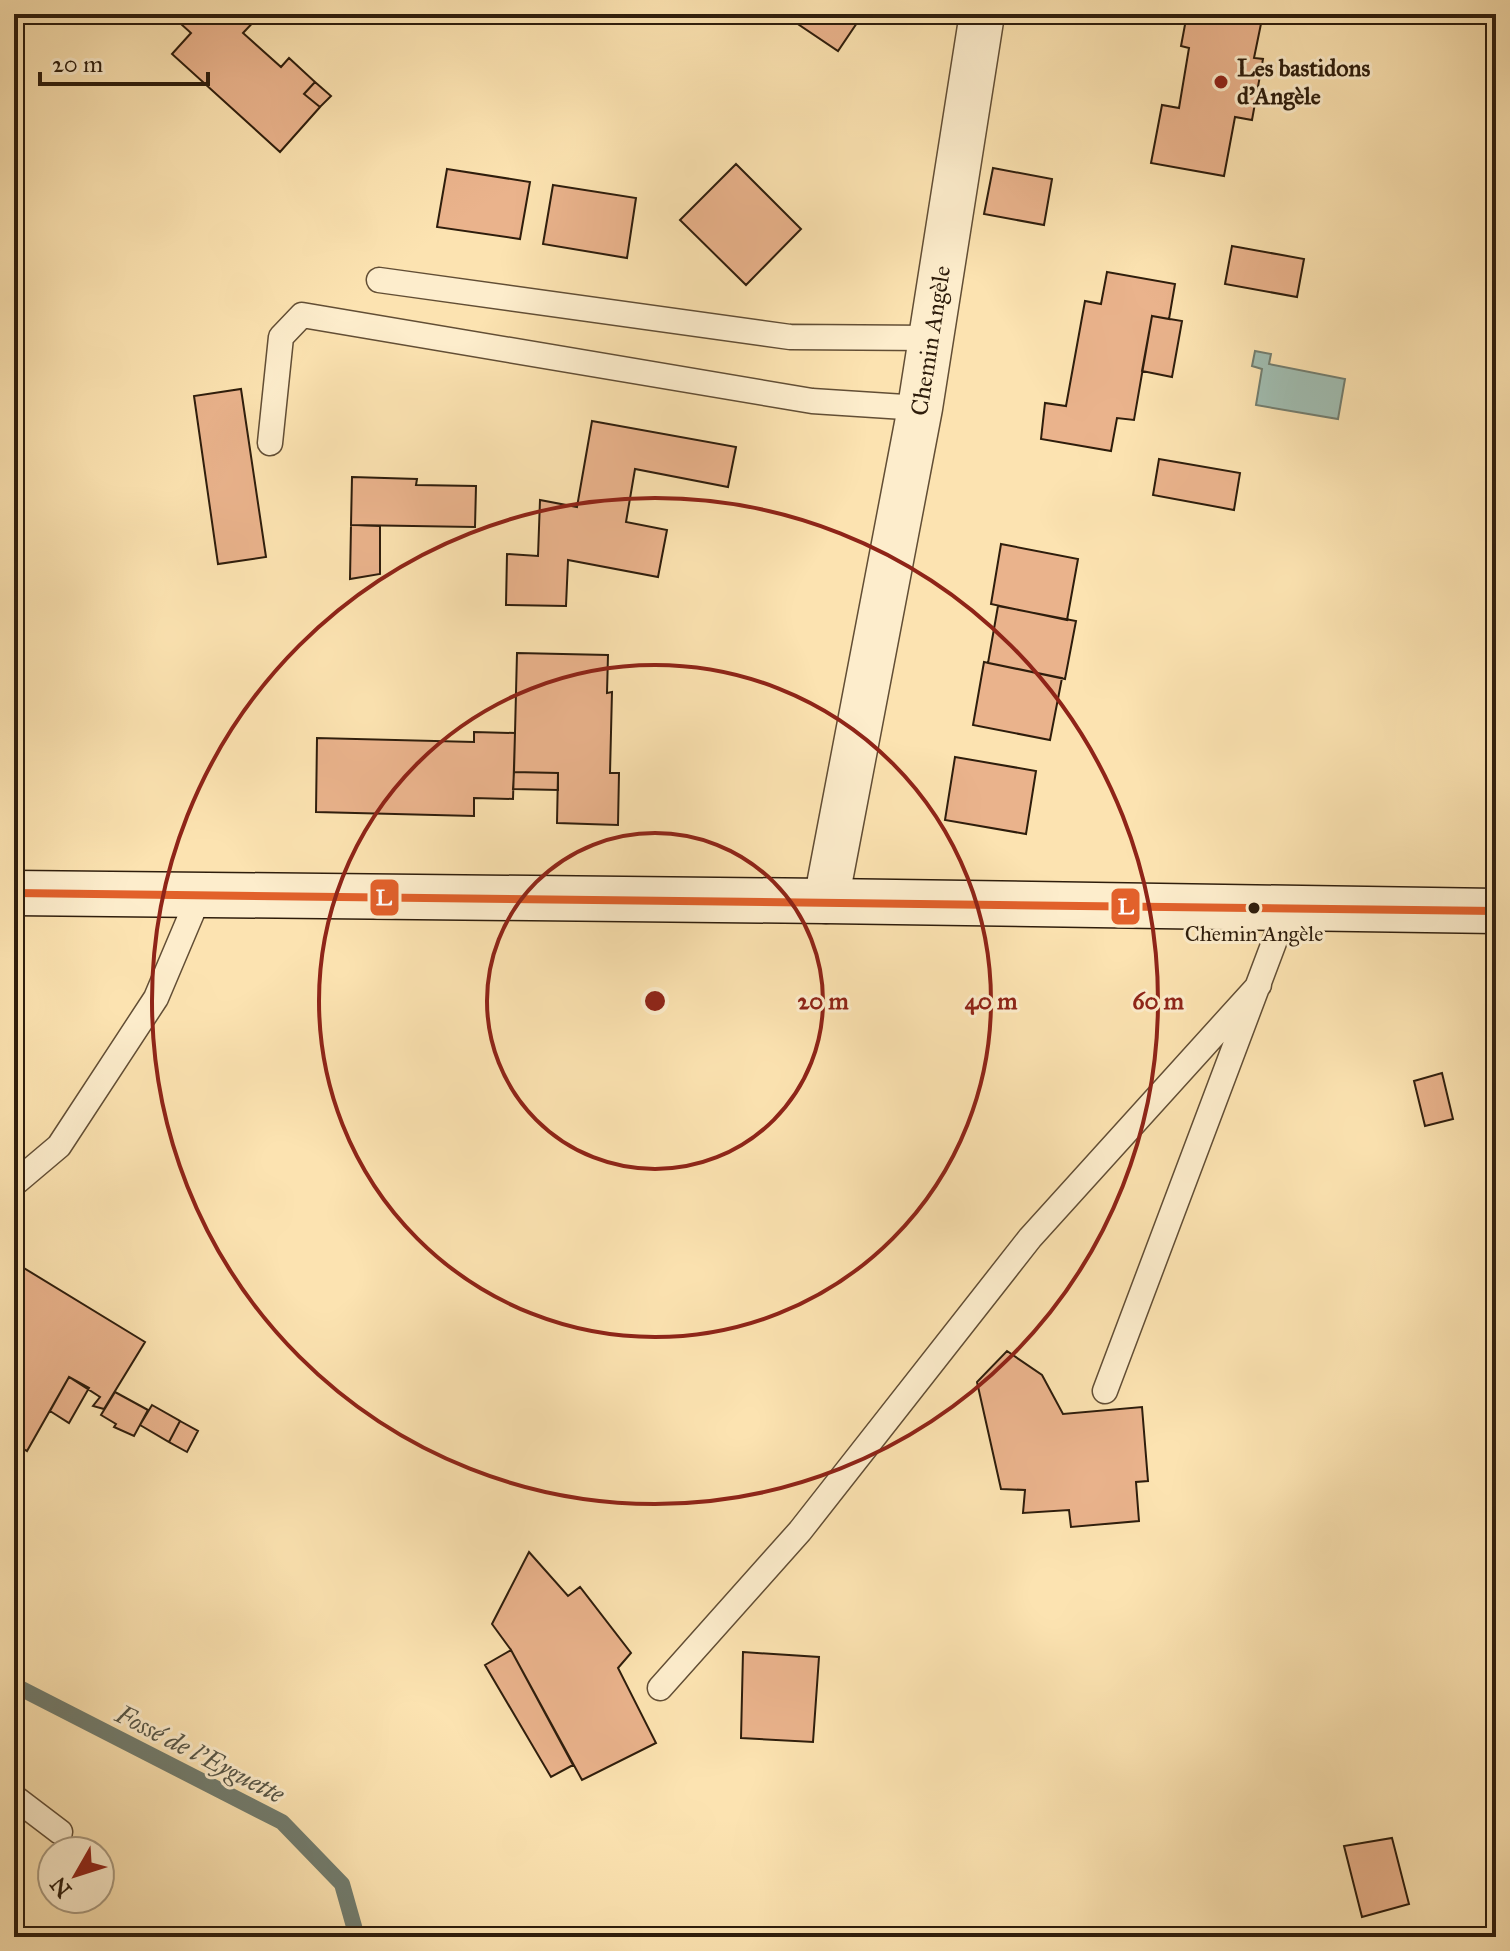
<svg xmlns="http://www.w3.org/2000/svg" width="1510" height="1951" viewBox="0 0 1510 1951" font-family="'IM FELL Great Primer',serif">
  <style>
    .water { fill: #a0bdb1; stroke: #727d6f; stroke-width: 2 }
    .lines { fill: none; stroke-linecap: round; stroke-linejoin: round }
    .stream { stroke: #727d6f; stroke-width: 16 }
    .building { fill: #eab38c; stroke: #2e1d0c; stroke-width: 2 }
    .lane-casing { stroke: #624e35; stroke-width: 27 }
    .street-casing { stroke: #624e35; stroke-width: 47 }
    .secondary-casing { stroke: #2e1d0c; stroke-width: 47 }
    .lane { stroke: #fdedcc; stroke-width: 24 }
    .street { stroke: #fdedcc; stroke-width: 44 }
    .secondary { stroke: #fdedcc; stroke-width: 44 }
    .bus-1-casing { stroke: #fdedcc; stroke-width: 14 }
    .bus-1 { stroke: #e2612b; stroke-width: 8 }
    .ring { fill: none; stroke: #8f2418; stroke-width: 4 }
    .poi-dot { fill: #8f2418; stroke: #fdedcc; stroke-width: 3 }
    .bus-dot { fill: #2e1d0c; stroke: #fdedcc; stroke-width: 3 }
    .labels { text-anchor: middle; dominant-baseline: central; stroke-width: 6; stroke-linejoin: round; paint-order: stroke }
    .bus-label { font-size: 22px; fill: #2e1d0c; stroke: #fdedcc }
    .poi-label { font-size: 24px; font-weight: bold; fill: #2e1d0c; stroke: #fdedcc; text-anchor: start }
    .street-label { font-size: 24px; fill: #2e1d0c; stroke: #fdedcc }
    .water-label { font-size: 26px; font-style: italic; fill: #565546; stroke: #fdedcc }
    .centre { fill: #8f2418; stroke: #fdedcc; stroke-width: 4 }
    .ring-label { font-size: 24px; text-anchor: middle; font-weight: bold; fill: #8f2418; stroke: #fdedcc; stroke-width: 6; stroke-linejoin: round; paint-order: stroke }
    .line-badge { stroke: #fdedcc; stroke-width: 3 }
    .badge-label { font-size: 22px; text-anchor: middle; font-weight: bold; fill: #fff }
  </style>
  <rect width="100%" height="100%" fill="#fce3b1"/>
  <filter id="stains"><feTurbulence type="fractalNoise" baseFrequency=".0025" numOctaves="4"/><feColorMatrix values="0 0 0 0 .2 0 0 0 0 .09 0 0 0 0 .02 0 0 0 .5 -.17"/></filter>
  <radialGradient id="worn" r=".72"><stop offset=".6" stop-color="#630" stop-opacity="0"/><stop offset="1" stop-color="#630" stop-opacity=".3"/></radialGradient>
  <!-- water -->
  <path class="water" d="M1255 351 1271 354 1269 364 1345 379 1338 419 1256 405 1262 369 1252 366Z"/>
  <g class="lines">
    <!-- stream -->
    <path class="stream" d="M14 1685 282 1822 342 1884 357 1937"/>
  </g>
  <!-- building -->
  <path class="building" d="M170 14H261L243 33 281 67 289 58 315 82 304 94 320 107 280 152 172 54 191 33Z
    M783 14H863L838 51Z
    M1187 14H1263L1254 58 1263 59 1252 120 1235 117 1224 176 1151 163 1162 105 1179 108 1189 48 1181 46Z
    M315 82 331 96 320 107 304 94Z
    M736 164 801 229 746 285 680 220Z
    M993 168 1052 179 1044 225 984 214Z
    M447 169 530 182 520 239 437 227Z
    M553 185 636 198 627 258 543 244Z
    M1232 246 1304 259 1297 297 1225 284Z
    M1107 272 1175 284 1169 319 1152 316 1134 420 1117 418 1111 451 1041 439 1045 403 1066 406 1085 301 1101 304Z
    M1152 316 1182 321 1172 377 1142 371Z
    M241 389 266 557 218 564 194 396Z
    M592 421 736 447 728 487 635 469 626 522 667 530 658 577 568 560 566 606 506 605 507 554 538 556 540 500 577 507Z
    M1159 459 1240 473 1234 510 1153 495Z
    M352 477 417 479 416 485 476 486 475 527 351 525Z
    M351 525 380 526V574L350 579Z
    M1001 544 1078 559 1067 620 991 604Z
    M998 606 1076 621 1065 679 988 663Z
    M517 653 608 655 607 693 612 692 610 773H619L618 825 557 823 558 773 514 772Z
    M984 662 1062 678 1050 740 973 725Z
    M474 732 515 733 513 799 474 798V816L316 812 317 738 474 742Z
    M955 757 1036 771 1026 834 945 820Z
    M514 772 558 773V790L513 789Z
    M1442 1073 1453 1119 1425 1126 1414 1081Z
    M14 1262 145 1342 104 1409 93 1406 100 1397 69 1377 27 1451 14 1443Z
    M1007 1351 1042 1375 1063 1414 1142 1407 1148 1481 1136 1482 1139 1521 1071 1527 1069 1510 1023 1513 1025 1490 1001 1489 977 1382Z
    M69 1377 89 1388 69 1423 50 1411Z
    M115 1392 148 1410 134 1436 114 1427 116 1424 101 1415Z
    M152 1405 180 1421 169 1442 140 1425Z
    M180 1421 198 1431 187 1452 169 1442Z
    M529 1552 568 1596 580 1587 631 1653 618 1668 656 1743 582 1780 511 1650 492 1624Z
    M511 1650 573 1765 551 1777 485 1665Z
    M743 1652 819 1657 813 1742 741 1738Z
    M1392 1838 1409 1904 1362 1917 1344 1846Z"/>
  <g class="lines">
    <defs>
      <path id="lane" d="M379 280 790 337 931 338
        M270 443 281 337 302 315 812 401 920 408
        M14 1184 59 1146 156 998 200 894
        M1105 1391 1287 908
        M660 1688 800 1531 1030 1238 1259 985
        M14 1797 60 1832"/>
      <g id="street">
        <path id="s1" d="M826 901 920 408 982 14"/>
      </g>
      <path id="secondary" d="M14 893 826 901 1496 911"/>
    </defs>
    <!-- lane casing -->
    <use href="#lane" class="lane-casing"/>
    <!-- street casing -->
    <use href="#street" class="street-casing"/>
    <!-- secondary casing -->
    <use href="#secondary" class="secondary-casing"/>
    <!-- lane -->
    <use href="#lane" class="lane"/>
    <!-- street -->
    <use href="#street" class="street"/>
    <!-- secondary -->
    <use href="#secondary" class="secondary"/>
    <defs>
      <path id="bus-1" d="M14 893 1496 911"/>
    </defs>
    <!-- bus-1 casing -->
    <use href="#bus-1" class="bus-1-casing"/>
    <!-- bus-1 -->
    <use href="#bus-1" class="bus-1"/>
  </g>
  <!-- distance rings -->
  <g class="ring">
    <circle cx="655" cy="1001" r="168"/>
    <circle cx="655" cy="1001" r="336"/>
    <circle cx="655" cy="1001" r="503"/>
  </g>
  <!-- markers -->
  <circle class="poi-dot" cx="1221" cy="82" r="8"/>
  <circle class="bus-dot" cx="1254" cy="908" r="7"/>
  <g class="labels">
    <!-- bus labels -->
    <g class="bus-label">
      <text x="1254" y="933">Chemin Angèle</text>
    </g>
    <!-- poi labels -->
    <g class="poi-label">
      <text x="1237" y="68">Les bastidons<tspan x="1237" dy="28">d'Angèle</tspan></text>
    </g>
    <!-- street labels -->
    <g class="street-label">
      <text stroke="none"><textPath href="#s1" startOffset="570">Chemin Angèle</textPath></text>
    </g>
    <!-- water labels -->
    <g class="water-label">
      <text transform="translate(200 1754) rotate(27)">Fossé de l'Eyguette</text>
    </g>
  </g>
  <circle cx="655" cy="1001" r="12" class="centre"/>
  <g class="ring-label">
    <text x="823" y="1009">20 m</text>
    <text x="991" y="1009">40 m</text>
    <text x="1158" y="1009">60 m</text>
  </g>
  <g class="line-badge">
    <rect x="369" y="878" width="31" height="39" rx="8" fill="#e2612b"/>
    <rect x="1110" y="887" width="31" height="39" rx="8" fill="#e2612b"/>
  </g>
  <g class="badge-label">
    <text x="384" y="905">L</text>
    <text x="1126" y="914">L</text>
  </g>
  <!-- margin -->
  <rect width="1510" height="1951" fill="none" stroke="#fce3b1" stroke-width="48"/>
  <rect x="16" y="16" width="1478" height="1919" fill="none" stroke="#2e1d0c" stroke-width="4"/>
  <rect x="24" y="24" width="1462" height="1903" fill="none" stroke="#2e1d0c" stroke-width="2"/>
  <!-- north arrow -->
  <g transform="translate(76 1875) rotate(231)"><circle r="38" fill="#fdedcc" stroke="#aa9a7f" stroke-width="2"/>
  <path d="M0-6L14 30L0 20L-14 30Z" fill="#8f2418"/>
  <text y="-12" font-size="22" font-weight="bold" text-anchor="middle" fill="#2e1d0c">N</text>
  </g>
  <!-- scale -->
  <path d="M40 72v12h168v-12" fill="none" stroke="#2e1d0c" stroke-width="4"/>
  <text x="52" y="72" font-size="24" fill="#2e1d0c" stroke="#fdedcc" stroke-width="6" paint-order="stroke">20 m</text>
  <rect width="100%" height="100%" filter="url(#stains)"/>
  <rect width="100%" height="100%" fill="url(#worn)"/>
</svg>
